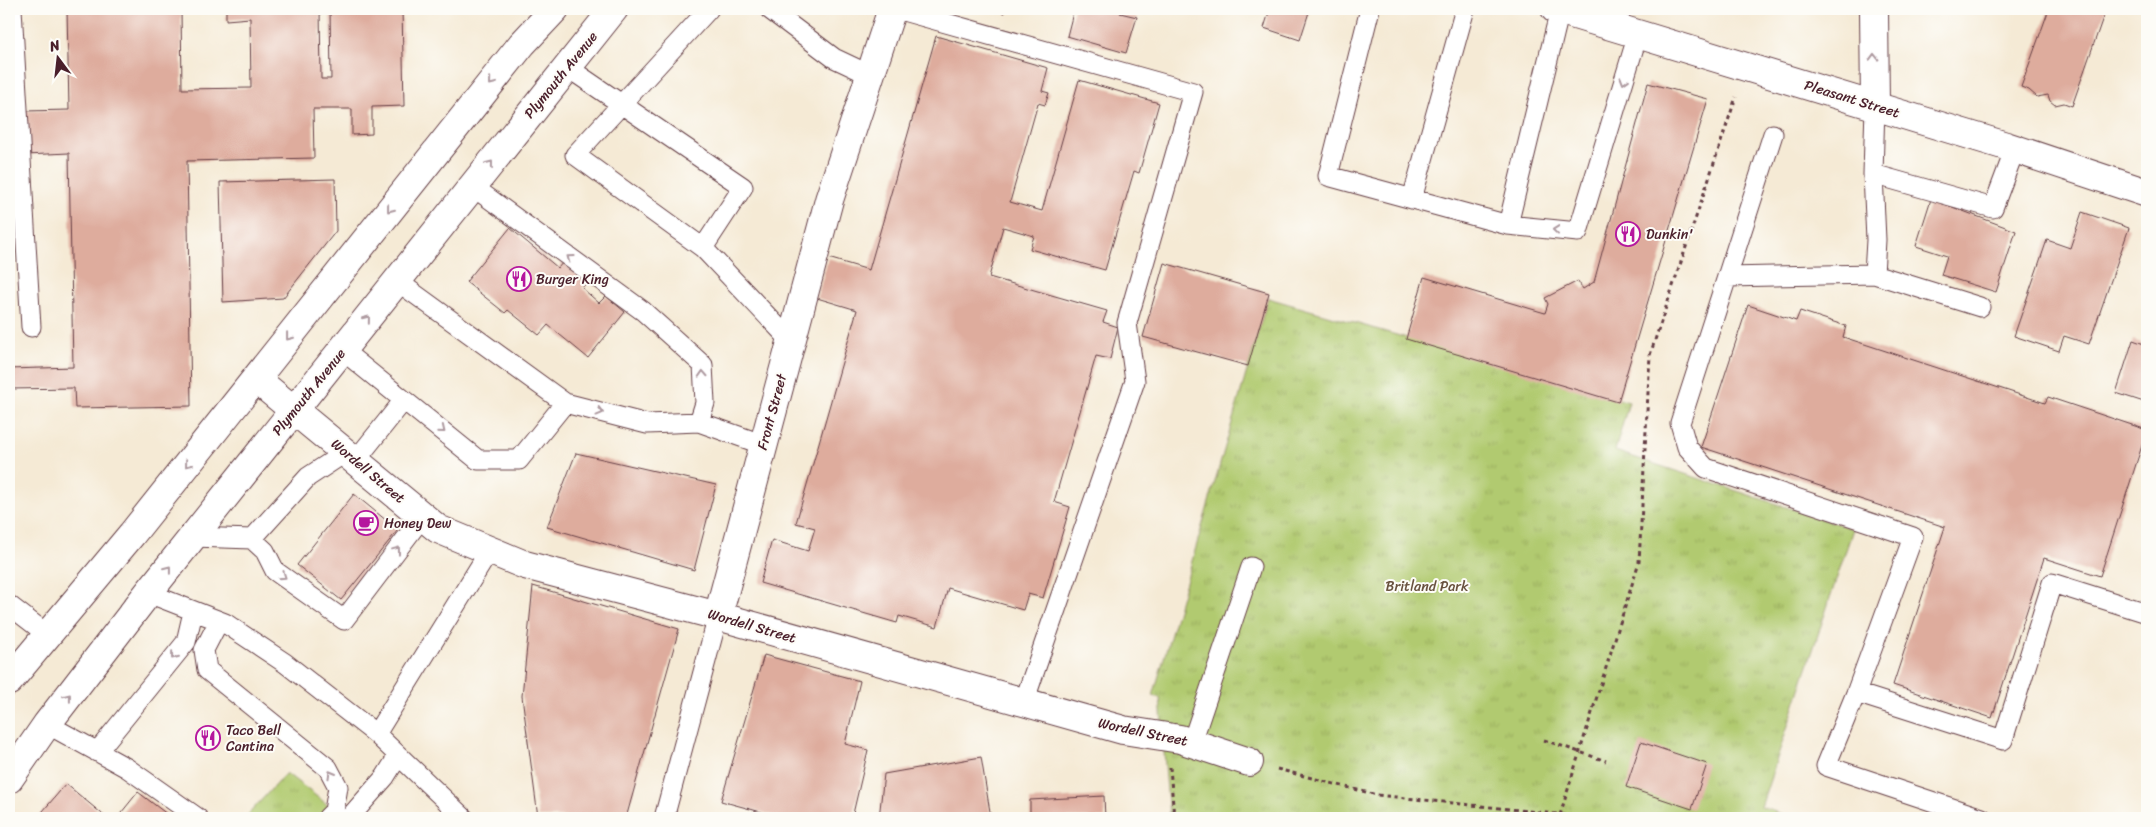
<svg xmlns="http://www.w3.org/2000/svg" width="2156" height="827" viewBox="0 0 2156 827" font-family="Sriracha,sans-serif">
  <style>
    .park { fill: url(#park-tufts); stroke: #7e744d }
    .building { fill: #deac9d }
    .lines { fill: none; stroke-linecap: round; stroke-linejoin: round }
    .service-casing { stroke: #643d44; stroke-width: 21 }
    .minor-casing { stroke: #643d44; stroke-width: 30 }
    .secondary-casing { stroke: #643d44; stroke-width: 30 }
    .path { stroke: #643d44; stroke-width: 3; stroke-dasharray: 4 4; stroke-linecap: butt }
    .service { stroke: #fff; stroke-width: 19 }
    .minor { stroke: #fff; stroke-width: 28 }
    .secondary { stroke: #fff; stroke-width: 28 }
    .oneway { stroke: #ae9aa0 }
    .labels { text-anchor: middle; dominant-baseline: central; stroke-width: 4; stroke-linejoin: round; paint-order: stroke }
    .street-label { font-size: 14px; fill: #4a1f2b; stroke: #fdfcf7 }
    .poi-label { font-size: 14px; fill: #4a1f2b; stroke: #fdfcf7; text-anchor: start }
    .park-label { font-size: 14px; fill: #69523f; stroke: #fdfcf7 }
  </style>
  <defs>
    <pattern id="park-tufts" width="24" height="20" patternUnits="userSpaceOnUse" patternTransform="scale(1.25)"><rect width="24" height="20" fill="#b1ca6f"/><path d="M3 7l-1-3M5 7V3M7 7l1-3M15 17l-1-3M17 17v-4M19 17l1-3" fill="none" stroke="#9aad60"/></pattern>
  </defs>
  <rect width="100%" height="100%" fill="#fdfcf7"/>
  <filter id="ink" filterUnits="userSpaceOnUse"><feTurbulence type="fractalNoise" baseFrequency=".02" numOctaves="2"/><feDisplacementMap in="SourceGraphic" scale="10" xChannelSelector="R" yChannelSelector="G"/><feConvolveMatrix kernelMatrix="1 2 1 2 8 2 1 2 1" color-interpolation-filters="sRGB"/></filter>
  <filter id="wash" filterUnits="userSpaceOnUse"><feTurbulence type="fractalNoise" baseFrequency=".0096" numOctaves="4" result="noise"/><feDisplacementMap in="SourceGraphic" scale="20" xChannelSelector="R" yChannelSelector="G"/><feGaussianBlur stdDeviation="1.12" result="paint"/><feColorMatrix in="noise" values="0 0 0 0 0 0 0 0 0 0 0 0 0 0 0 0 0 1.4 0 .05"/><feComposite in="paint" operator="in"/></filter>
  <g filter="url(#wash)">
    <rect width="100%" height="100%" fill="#f5ead5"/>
    <!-- park -->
    <path class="park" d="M1268 298 1629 402 1615 451 1853 529 1761 807 1793 818H1169L1160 698 1153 696Z
      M286 773 345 818H245Z"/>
    <g id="blocks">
      <!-- building -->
      <path class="building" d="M67 9H181L182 89 251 88 250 18 226 20V9H320L321 79H331L330 9H402L404 106 372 107V134L352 135V109H313L314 158 187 161 191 406 75 408 74 388 9 389V369L73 367 69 153 25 155V111L69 110Z
        M989 9H1005L1004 13Z
        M1074 9H1121L1120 13 1137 17 1126 53 1067 36Z
        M1270 9H1310L1300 40 1264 28Z
        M2049 9H2106L2072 106 2064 103 2055 105 2050 101 2048 95 2037 97 2029 90 2021 87Z
        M936 36 1048 68 1042 91 1049 93 1045 105 1038 103 1010 202 1042 211 1079 80 1159 103 1139 173 1134 171 1105 270 1030 249 1034 236 1003 227 989 277 1107 311 1103 322 1118 327 1110 359 1096 356 1054 502 1070 507 1043 598 1028 594 1023 610 948 588 937 627 899 616 897 623 760 583 772 540 808 551 815 528 796 523 857 310 817 298 828 258 869 270Z
        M1648 83 1708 99 1618 402 1406 339 1424 277 1545 313 1548 304 1545 298 1578 281 1583 289 1594 282Z
        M335 179 336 231 283 298 223 302 220 182Z
        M1931 199 2016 231 1996 292 1941 275 1947 256 1916 246Z
        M2082 212 2129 228 2089 344 2064 336 2059 351 2014 336 2047 240 2070 248Z
        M510 228 558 268 563 262 587 282 582 288 599 303 606 296 625 312 588 358 548 325 539 335 508 310 505 313 466 282Z
        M1164 263 1269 293 1248 366 1143 337Z
        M1748 305 1796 321 1800 311 1846 326 1843 337 2045 403 2048 397 2147 430 2100 576 2044 558 1992 718 1893 685 1945 527 1701 447Z
        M2133 340 2147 345V384L2145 391 2147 392V403L2116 393Z
        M576 453 716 485 694 570 547 527Z
        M354 494 398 530 341 600 297 565Z
        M533 586 679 629 626 818 538 817 522 696Z
        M764 655 860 681 845 744 868 750 852 818H783L721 801Z
        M1641 742 1707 764 1692 809 1626 787Z
        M981 757 991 818H879L884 774Z
        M66 784 107 818H37Z
        M138 792 172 818H117Z
        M1104 796 1105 818H1030V800Z"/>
    </g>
  </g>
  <g filter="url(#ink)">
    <use href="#blocks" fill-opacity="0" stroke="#643d44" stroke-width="1"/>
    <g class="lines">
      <defs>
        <path id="service" d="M12 9 31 327
          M769 9 834 58 870 75
          M896 9 1193 92 1127 323 1135 381 1024 702
          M1370 9 1328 176 1508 225 1560 10
          M567 67 743 187 703 248 575 155 709 9
          M1773 134 1680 423 1687 447 1706 468 1913 537 1856 693
          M1873 174 1993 208 2015 149
          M472 186 643 311 703 365 705 403 699 422
          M1412 199 1465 9
          M1508 225 1578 232 1638 34
          M703 248 791 341
          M1874 274 1980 307
          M1727 277 1874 274 1876 240 1873 174 1875 106
          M397 281 565 403
          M342 350 478 460H519L565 403 647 424 699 422 764 445
          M356 460 404 400
          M193 537 252 539 265 551 275 571 344 620 423 516
          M252 539 308 477 346 452
          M148 593 225 623 285 663 376 734
          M9 605 48 635
          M219 621 204 650 207 670 328 768 338 787 334 811 327 818
          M47 724 127 768 198 818
          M1192 742 1251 567
          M97 752 186 642 193 612
          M349 818 385 777 398 756
          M464 818 376 734 490 550
          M664 818 718 616
          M1982 818 1826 766 1856 693 2003 740 2052 583 2147 613"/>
        <path id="minor" d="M1874 9 1875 106
          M256 379 438 529 525 565 718 616 1123 730 1180 739 1249 762
          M718 616 829 200 892 9"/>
        <path id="secondary" d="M1555 9 2006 146 2147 193
          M9 681 132 534 522 44 555 9
          M9 779 47 724 148 593 614 9"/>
      </defs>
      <!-- service casing -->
      <use href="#service" class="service-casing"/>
      <!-- minor casing -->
      <use href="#minor" class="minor-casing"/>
      <!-- secondary casing -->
      <use href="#secondary" class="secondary-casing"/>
      <!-- path -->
      <path class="path" d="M1544 740 1606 761
        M1170 767 1174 818
        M1277 769 1377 795 1594 818
        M1560 815 1639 562 1650 355 1736 97"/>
      <!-- service -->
      <use href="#service" class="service"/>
      <!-- minor -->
      <use href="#minor" class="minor"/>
      <!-- secondary -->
      <use href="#secondary" class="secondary"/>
    </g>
    <!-- one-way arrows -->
    <defs><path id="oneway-chevron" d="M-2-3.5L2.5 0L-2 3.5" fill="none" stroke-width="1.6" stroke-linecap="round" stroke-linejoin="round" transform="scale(1.25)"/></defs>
    <g class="oneway">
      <use href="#oneway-chevron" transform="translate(1874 57) rotate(-91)"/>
      <use href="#oneway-chevron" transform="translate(1624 81) rotate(107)"/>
      <use href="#oneway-chevron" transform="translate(492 82) rotate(129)"/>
      <use href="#oneway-chevron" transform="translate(490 164) rotate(-51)"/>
      <use href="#oneway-chevron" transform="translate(390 209) rotate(128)"/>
      <use href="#oneway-chevron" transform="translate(1556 230) rotate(-174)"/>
      <use href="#oneway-chevron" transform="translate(570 258) rotate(-144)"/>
      <use href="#oneway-chevron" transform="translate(367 319) rotate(-51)"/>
      <use href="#oneway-chevron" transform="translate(289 337) rotate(128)"/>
      <use href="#oneway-chevron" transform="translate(703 374) rotate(-93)"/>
      <use href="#oneway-chevron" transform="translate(600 412) rotate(15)"/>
      <use href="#oneway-chevron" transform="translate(442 430) rotate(39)"/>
      <use href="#oneway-chevron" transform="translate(188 464) rotate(129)"/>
      <use href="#oneway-chevron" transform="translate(397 550) rotate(-53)"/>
      <use href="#oneway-chevron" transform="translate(168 569) rotate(-52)"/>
      <use href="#oneway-chevron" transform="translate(283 576) rotate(35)"/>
      <use href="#oneway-chevron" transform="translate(174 656) rotate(129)"/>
      <use href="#oneway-chevron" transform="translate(68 697) rotate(-52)"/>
      <use href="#oneway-chevron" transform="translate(331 774) rotate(-120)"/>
    </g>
  </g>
  <!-- icons -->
  <defs>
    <symbol id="restaurant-ring" viewBox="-11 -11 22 22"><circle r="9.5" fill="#fdfcf7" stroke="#b5179e" stroke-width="1.5"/><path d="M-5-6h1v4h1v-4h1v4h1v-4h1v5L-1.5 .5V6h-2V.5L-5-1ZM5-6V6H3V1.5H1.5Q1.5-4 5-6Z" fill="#b5179e"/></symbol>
    <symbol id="cafe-ring" viewBox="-11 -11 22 22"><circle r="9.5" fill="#fdfcf7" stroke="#b5179e" stroke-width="1.5"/><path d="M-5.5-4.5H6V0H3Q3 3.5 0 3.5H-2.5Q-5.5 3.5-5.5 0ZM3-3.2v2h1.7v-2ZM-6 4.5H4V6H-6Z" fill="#b5179e"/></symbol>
  </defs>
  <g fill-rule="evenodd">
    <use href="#restaurant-ring" x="1614" y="220" width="28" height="28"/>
    <use href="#restaurant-ring" x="505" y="265" width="28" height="28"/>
    <use href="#cafe-ring" x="352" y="509" width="28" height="28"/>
    <use href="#restaurant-ring" x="194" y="724" width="28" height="28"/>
  </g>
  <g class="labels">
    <!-- street labels -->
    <g class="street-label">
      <text transform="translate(561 75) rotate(-51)">Plymouth Avenue</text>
      <text transform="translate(1852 99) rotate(17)">Pleasant Street</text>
      <text transform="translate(309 392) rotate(-51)">Plymouth Avenue</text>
      <text transform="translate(772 412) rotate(-75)">Front Street</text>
      <text transform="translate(368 471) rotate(40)">Wordell Street</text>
      <text transform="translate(752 626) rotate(16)">Wordell Street</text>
      <text transform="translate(1143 732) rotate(12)">Wordell Street</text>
    </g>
    <!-- poi labels -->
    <g class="poi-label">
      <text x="1646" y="234">Dunkin'</text>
      <text x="536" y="279">Burger King</text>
      <text x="384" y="523">Honey Dew</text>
      <text x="226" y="730">Taco Bell<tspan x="226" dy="16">Cantina</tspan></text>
    </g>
    <!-- park labels -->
    <g class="park-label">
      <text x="1427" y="586">Britland Park</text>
    </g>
  </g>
  <!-- margin -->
  <rect width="2156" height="827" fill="none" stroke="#fdfcf7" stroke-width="30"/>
  <!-- north arrow -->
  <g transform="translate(58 58) rotate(345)" stroke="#fdfcf7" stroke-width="4" paint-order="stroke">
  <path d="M0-4L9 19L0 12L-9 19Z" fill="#4a1f2b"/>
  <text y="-8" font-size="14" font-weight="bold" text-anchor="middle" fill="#4a1f2b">N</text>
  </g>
</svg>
